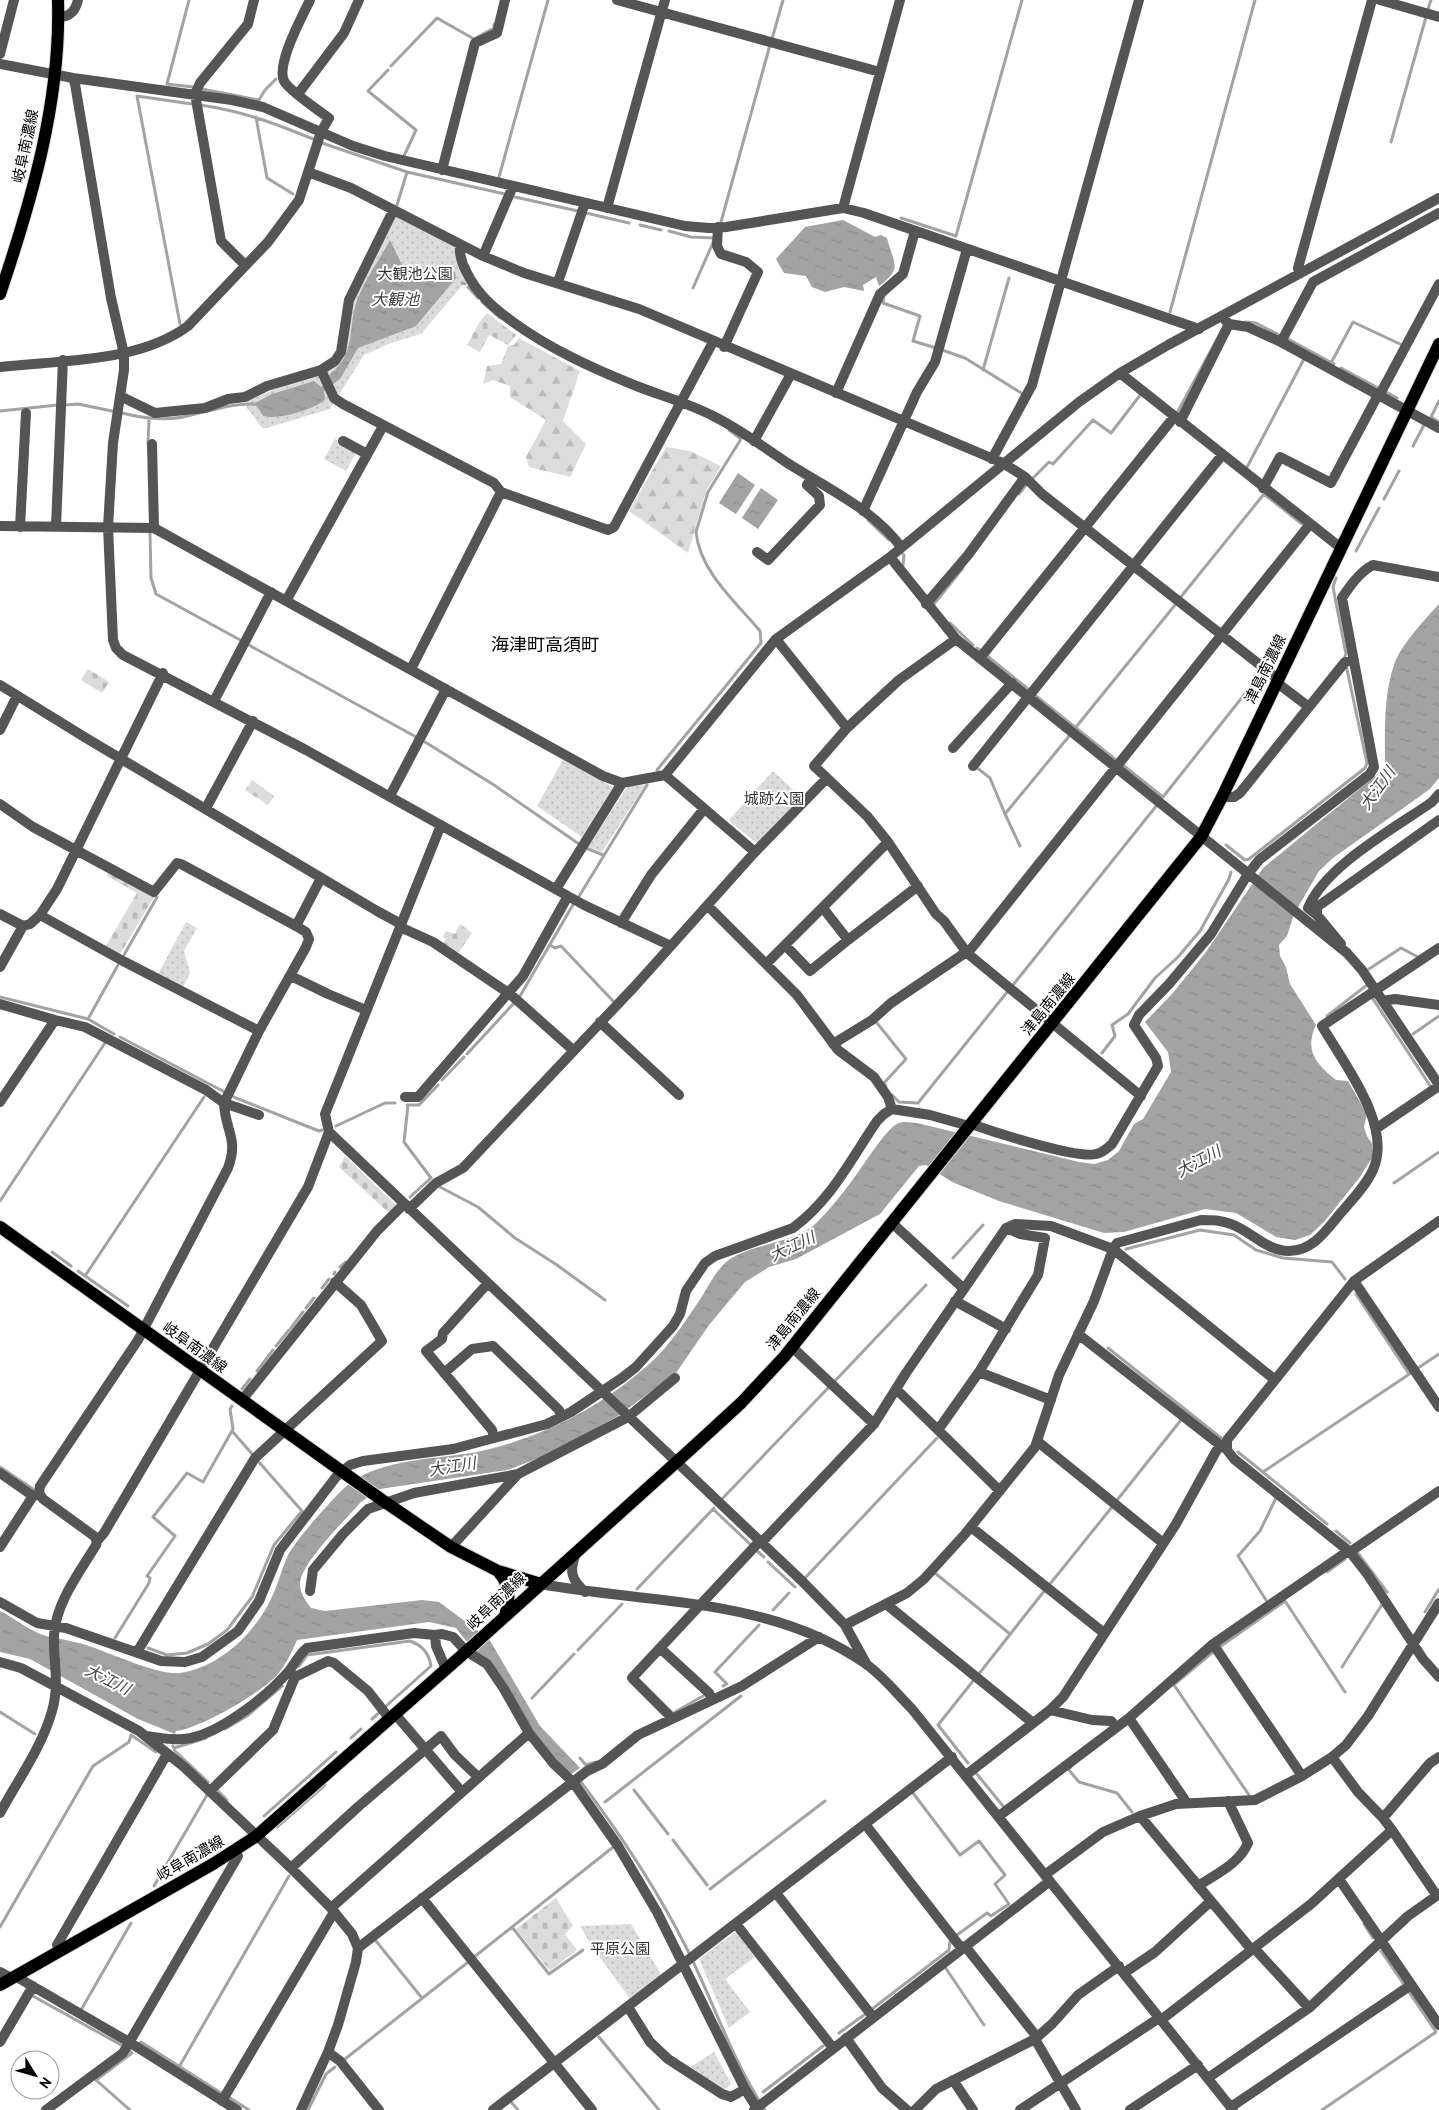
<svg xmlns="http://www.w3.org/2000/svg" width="1439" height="2110" viewBox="0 0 1439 2110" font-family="'PT Sans','Noto Sans JP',sans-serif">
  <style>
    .green { fill: url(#green-dots) }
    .forest { fill: url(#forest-firs) }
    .cemetery { fill: url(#cemetery-stones) }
    .water { fill: url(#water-ripples) }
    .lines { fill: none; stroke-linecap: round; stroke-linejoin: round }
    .stream { stroke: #a3a3a3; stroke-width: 3 }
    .major-casing { stroke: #dbdbdb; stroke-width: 14 }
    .minor { stroke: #555; stroke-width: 10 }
    .major { stroke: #000; stroke-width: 12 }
    .labels { text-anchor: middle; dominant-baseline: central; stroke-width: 4; stroke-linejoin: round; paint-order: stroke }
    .street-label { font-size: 15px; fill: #000; stroke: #fff }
    .park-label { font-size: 15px; fill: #333; stroke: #fff }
    .water-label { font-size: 16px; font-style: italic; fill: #444; stroke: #fff }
    .quarter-label { font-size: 18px; fill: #000; stroke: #fff }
  </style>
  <defs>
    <pattern id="green-dots" width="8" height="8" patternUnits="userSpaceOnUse" patternTransform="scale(1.25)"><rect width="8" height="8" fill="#dcdcdc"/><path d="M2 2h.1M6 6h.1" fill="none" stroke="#bbb" stroke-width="1.8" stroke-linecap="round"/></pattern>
    <pattern id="forest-firs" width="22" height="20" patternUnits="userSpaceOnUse" patternTransform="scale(1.25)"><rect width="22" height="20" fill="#dcdcdc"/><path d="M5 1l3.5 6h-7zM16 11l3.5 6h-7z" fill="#bbb"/></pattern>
    <pattern id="cemetery-stones" width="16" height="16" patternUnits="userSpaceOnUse" patternTransform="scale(1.25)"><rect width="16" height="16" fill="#dcdcdc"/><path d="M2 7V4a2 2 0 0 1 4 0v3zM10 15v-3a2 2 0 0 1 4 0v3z" fill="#bbb"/></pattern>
    <pattern id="water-ripples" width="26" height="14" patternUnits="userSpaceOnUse" patternTransform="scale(1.25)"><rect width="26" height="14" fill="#a3a3a3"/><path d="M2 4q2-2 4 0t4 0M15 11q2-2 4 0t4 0" fill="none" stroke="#8b8b8b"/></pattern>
  </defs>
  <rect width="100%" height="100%" fill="#fff"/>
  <!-- green -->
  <path class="green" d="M396 216 454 245 466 281 421 334 391 343 364 355 330 409 263 429 247 408 246 401 290 383 330 371 339 364 344 357 354 300Z
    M335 439 357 451 346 471 324 459Z
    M563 760 613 787 582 837 537 806Z
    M773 771 801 797 759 842 756 843 729 820Z
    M645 785 602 852 588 847 625 790 630 786Z
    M186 922 197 928 184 951 190 973 182 989 157 976Z
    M631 1924 662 1976 631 2000 593 1948 580 1926Z
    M734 1933H737L755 1957 725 1979 750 2012 729 2028 699 1959Z
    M714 2052 731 2084 724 2090 689 2068Z"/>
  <!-- forest -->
  <path class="forest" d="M519 338 580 371 563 421 586 444 570 477 529 467 526 457 546 420 510 397V386L493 380 483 384 487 366 501 364 508 346 514 345Z
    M666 447 690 451 721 466 706 491 688 553 629 511Z"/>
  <!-- cemetery -->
  <path class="cemetery" d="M487 313 516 335 508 345 489 335 480 352 467 345 479 323Z
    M88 669 109 682 102 693 81 680Z
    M252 780 274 796 268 805 245 790Z
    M109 871 154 897 120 954 106 946 137 893 107 876Z
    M460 924 472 933 459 952 455 953 442 945 446 939 443 937 446 931 455 934Z
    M345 1156 396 1205 389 1213 339 1167Z
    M556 1898 573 1926 565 1934 577 1950 550 1971 516 1929Z"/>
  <!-- water -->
  <path class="water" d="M843 220 875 237 881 235 887 238C894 265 903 268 879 286L876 277 863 285 864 291 844 287 825 292 812 287 806 276 784 273 776 259 805 227Z
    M390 240 403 267 449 268 455 272 456 278 416 326 358 348 340 379 324 391 325 400C311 410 280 420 263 416L255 403 272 394 314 381 321 387 331 380 329 375C359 352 346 327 358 298 366 278 380 259 390 240Z
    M738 473 755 485 736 514 719 503Z
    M761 488 778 500 758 529 742 518Z
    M1439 604V778L1430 789 1333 858 1319 871 1294 914 1287 936 1279 945 1280 956 1286 967 1290 984 1316 1025C1304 1050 1316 1064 1336 1080L1348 1081 1367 1114 1364 1127 1367 1136 1372 1144 1373 1156 1360 1177 1324 1222 1310 1235 1295 1240 1276 1237 1236 1213 1205 1209 1124 1232 1104 1233 999 1201 952 1182 926 1165 919 1166 880 1214 796 1259 769 1267 745 1282 709 1325 676 1373 618 1416 547 1455 507 1470 380 1489 361 1502C346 1519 302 1562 300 1583 300 1593 305 1600 311 1608L325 1611 422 1600 439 1602 489 1639 540 1726 580 1768 570 1775 536 1736 491 1662 475 1652 456 1628 429 1622 297 1640C292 1652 286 1664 278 1674 261 1693 201 1728 176 1731L175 1734 138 1719 30 1659 0 1652V1611C14 1618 26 1628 40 1634 55 1639 71 1640 86 1645 108 1652 159 1676 180 1673 217 1668 252 1636 269 1603 277 1588 281 1571 288 1555 295 1541 336 1494 349 1484 380 1459 438 1459 477 1452 541 1438 598 1409 647 1366 669 1347 684 1323 701 1298 708 1287 714 1274 724 1264 743 1245 792 1244 814 1225 826 1214 838 1199 848 1186 859 1173 886 1127 899 1123 904 1121 912 1123 917 1123L1079 1162 1094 1164 1108 1160 1119 1151 1134 1124 1143 1119 1171 1072 1168 1052 1145 1022 1172 994 1206 952 1263 868 1385 768C1385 735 1383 697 1394 665 1400 646 1425 619 1439 604Z"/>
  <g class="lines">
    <!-- stream -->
    <path class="stream" d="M189 0 167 84 193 87
      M1428 9 1431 0
      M772 39 783 0
      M391 66 437 18 474 39 494 28V24
      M388 70 368 91 416 130 404 156
      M202 89 259 100 265 90 276 79
      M200 105C242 111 274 123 313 139
      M256 117 267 178 293 194
      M1391 142 1426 17
      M322 143 407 172 505 194
      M499 177 548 0
      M515 197 578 211
      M397 205 407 172
      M586 213 629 223
      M901 218 956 236 1022 0
      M721 222 770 45
      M640 225 661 230
      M669 231 691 237 715 238 693 288
      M462 283 465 284
      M468 287 478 298
      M884 296 883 303 920 316 913 341 936 348
      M482 302 500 318
      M1170 312 1255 0
      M1246 322 1256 323 1279 335
      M180 324 137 96 192 104
      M1288 339 1334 364
      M942 350 965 358 1023 394
      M1331 363 1353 322 1402 345
      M1341 368 1380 389
      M983 370 1009 278
      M1386 392 1397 398
      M1439 401 1431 417 1439 422
      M66 405 78 404 112 411
      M0 411 58 405
      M122 413C143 418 162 421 183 417 203 413 241 400 259 405
      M1177 413 1222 330
      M148 444 149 419
      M1413 446 1424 425
      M1246 469 1304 359
      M1033 478 1049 462 1053 464 1093 420 1111 433 1141 394
      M1019 494 1026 485
      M1384 499 1399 471
      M868 520 889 540
      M150 533 151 578 156 594 242 641
      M1356 551 1379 508
      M902 553 904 555 903 566
      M1336 578 1333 587 1346 654 1344 659
      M1180 598 1264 494 1302 524
      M934 604 963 568
      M950 623 973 645
      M247 644 418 738
      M977 648 981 651
      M986 655 1028 689
      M1036 696 1116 760
      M1076 727 1175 605
      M425 742 494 785 579 844
      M1124 766 1163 797 1259 676
      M976 767 990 778 1005 814
      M657 770 761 643 760 631C736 602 700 572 696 532L708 492 741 439 729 430
      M1226 845 1245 860 1249 859 1365 768 1367 763 1346 665
      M1020 846 1005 814 1070 735
      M586 848 603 855
      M578 898 647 785
      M550 945 555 948 561 946 613 1001
      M124 955 157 897
      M1369 969 1401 948 1418 957
      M1013 985 1157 805
      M520 996 574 903
      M1371 996 1431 1087
      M0 997 88 1019 114 1034
      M1327 1016 1367 985
      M88 1019 118 965
      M877 1023 906 1059 884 1083 886 1086
      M1413 1034 1439 1016
      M120 1037 236 1098 319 1131 322 1130
      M1102 1053 1115 1036 1112 1025 1128 1014 1155 978 1178 957 1200 931 1229 879 1231 872
      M467 1054 515 1002
      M442 1080 464 1057
      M892 1095 899 1102 918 1103 1008 991
      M407 1105H419L438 1085
      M408 1105 404 1142 431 1178 410 1197
      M336 1126 385 1103H395
      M1394 1183 1439 1152
      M440 1187 478 1207 515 1238 557 1265 605 1300
      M0 1201 105 1043
      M1126 1249 1200 1230 1234 1235 1256 1250 1283 1258 1332 1262 1345 1279
      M52 1252 71 1266
      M953 1258 983 1225
      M340 1267 346 1262
      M78 1271 128 1306
      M334 1274 335 1272
      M85 1276 204 1097
      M322 1288 329 1279
      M1356 1294 1409 1374
      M306 1308 314 1298
      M291 1328 303 1312
      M276 1346 289 1330
      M1108 1348 1221 1438
      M1418 1368 1439 1354
      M257 1371 273 1350
      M834 1382 926 1285
      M242 1389 250 1379
      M232 1431 253 1455
      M1238 1452 1327 1524
      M0 1467 33 1489
      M1263 1472 1411 1373
      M723 1498 829 1387
      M1118 1499 1181 1420
      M713 1509 750 1544
      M1336 1531 1350 1543
      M756 1550 764 1557
      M1357 1552 1387 1592
      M768 1562 795 1587
      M1327 1572 1345 1559
      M935 1573 1010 1634
      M806 1577 937 1438
      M1050 1584 1112 1507
      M637 1589 714 1508
      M1266 1600 1238 1556 1260 1531 1276 1498
      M1285 1601 1345 1692
      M773 1610 789 1593
      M1425 1612 1439 1589
      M115 1638 149 1583 150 1578 147 1576 175 1536 153 1517 187 1473 203 1482 233 1429 230 1409 232 1406
      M1221 1646 1285 1601
      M148 1648 167 1655 187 1653 208 1644 227 1630 252 1597 274 1545 302 1511 258 1461
      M578 1650 622 1604
      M299 1666 307 1655 410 1641C422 1645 429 1653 431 1666L385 1707
      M1342 1667 1383 1603
      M978 1675 1045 1590
      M1176 1683 1213 1652
      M1174 1685 1249 1795
      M723 1686 727 1684 715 1672 759 1625
      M532 1698 574 1654
      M0 1712 35 1734
      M675 1712 703 1696
      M372 1719 380 1712
      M225 1729 247 1716 282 1686
      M351 1738 361 1729
      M173 1746 175 1751 208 1782
      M174 1748 206 1738
      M580 1758 586 1765 596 1762
      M968 1763 938 1725 973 1681
      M1071 1767 1068 1769 1079 1782 1117 1793 1132 1812
      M976 1773 1003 1806
      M578 1778C619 1832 657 1889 687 1949 714 2003 732 2060 765 2110
      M634 1790 668 1834
      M218 1791 227 1800
      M913 1793 960 1855 979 1841 1005 1875 995 1884 1009 1904 991 1916 987 1913 957 1935
      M605 1802 741 1696
      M264 1816 336 1752
      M277 1827 325 1785
      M673 1840 707 1885
      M154 1886 207 1795
      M710 1889 825 1801
      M1364 1924 1373 1938
      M0 1927 93 1766 129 1742 131 1735 156 1752
      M512 1927 549 1974 583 1950
      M376 1941 422 1998
      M1381 1951 1403 1983
      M474 1957 612 1848
      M945 1967 984 2025
      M31 1995 123 2046
      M872 2009 949 1950 950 1942
      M81 2010 131 1923
      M839 2033 864 2015
      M599 2037 659 2110
      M139 2044 141 2042 221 2093
      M130 2051 132 2053 96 2080 130 2110
      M345 2059 467 1963
      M179 2067 289 1876
      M763 2092 823 2046
      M230 2098 249 2110
      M512 2103 518 2110
      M308 2110 326 2074 335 2067
      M1322 2110 1436 2032 1409 1992"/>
    <defs>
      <path id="major" d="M0 294C32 199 61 101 58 0
        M0 1227 382 1500 451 1547 498 1571 541 1584
        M498 1571C511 1586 510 1598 505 1616
        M0 1985 213 1864 255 1837 469 1649 692 1448 741 1403 784 1357 1201 837 1222 797 1439 344"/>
    </defs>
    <!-- major casing -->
    <use href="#major" class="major-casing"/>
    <!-- minor -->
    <path class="minor" d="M617 0 880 72
      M1380 0 1439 17
      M58 18C70 16 75 12 78 0
      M0 54 14 0
      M0 64 73 78 75 84 111 298 124 354V370L113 443 108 527 113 640 116 648 123 655 306 750 584 905 671 946
      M73 78 232 100 263 107 353 146 385 156 685 226 709 228 726 227 843 208 864 213 1199 329
      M298 94 344 33 359 0
      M442 170 475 43 497 33 505 0
      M308 172 351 188 483 256 524 273 639 309 1003 463 1025 477 1042 494 1278 679
      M607 208 665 0
      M843 208 900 0
      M718 227 717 246 721 254 746 262 758 272 724 347
      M460 244C459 254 462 264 467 273 477 294 495 309 513 322 550 349 592 368 634 385 661 396 689 403 715 417 741 430 765 448 789 464 827 488 874 510 901 547
      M483 256 513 186
      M245 265 221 241 195 94 200 83 248 24 254 0
      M1299 274 1298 268 1372 0
      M558 282 585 203
      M1229 324 1248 327 1281 342 1439 428
      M1281 342 1313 282 1439 213
      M0 367C60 360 138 363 188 326L268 242 299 200 321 132 329 118C319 111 288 89 284 81 276 64 302 17 310 0
      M321 370 334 398 343 404 494 483 501 492 608 530 614 527 713 342
      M1120 373 1341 548
      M836 393 880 294 903 274 915 231
      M120 396 155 413 205 408 228 399 245 397 267 386 321 370 335 361 341 352 349 300 393 211
      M1379 396 1439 284
      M1180 422 1229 324 1225 320
      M343 441 367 454
      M754 441 791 374
      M152 444 154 528
      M992 459 1032 385 1139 0
      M1263 488 1280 457 1331 483 1378 395
      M863 511 917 392 935 362 967 249
      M0 526 154 528 603 776 622 783 665 775 776 639 890 557 1079 402 1120 373 1168 345 1439 198
      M56 526 63 360
      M20 527 26 413
      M757 552 768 560 820 505 819 496 807 485 812 478
      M890 557 956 639 1347 953 1362 970 1439 1085
      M286 601 383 426
      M926 604 968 555 1025 477
      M776 639 847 728 814 766 827 778
      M980 658 1174 417
      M411 669 501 492
      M1276 682 1309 707
      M0 685 86 738 377 911 401 924
      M214 701 271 592
      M847 728 899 680 956 639
      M0 730 17 696
      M953 748 1012 683
      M973 766 1222 455
      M665 775 755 852
      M390 796 446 689
      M1222 797H1234L1240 793 1345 662 1353 660
      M0 804 33 827 154 892 177 863 181 864 296 926
      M206 808 253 721
      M441 825 325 1114 329 1132 802 1581 845 1625 867 1665
      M556 889 622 783
      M708 906 797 995 838 1050 874 1077 888 1097 892 1109 930 1115 969 1126
      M823 908 848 940 918 886
      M0 914 23 926 30 924 40 915 57 889 163 673
      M40 915 123 961 259 1031
      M1317 915 1308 908C1325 866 1395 828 1432 802L1439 794
      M621 923 651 875 704 809
      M400 927 433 942 510 994 573 1050
      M1341 944 1317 915V907L1439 820
      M785 945 810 971 848 940
      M766 964 888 842
      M0 967 23 926
      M291 976 328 994 366 1010
      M1383 1001 1395 999 1439 1005
      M0 1004 55 1020
      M600 1022 679 1095
      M833 1044 872 1020 891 1003 971 949 1310 524
      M405 1097H418L523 976 568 896
      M0 1102 55 1020 85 1027 206 1090 224 1103 259 1115
      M971 1124C994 1132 1076 1159 1096 1154 1103 1153 1107 1148 1112 1144L1158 1066 1156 1058 1134 1025 1139 1015 1169 984 1211 934 1248 874 1259 860 1370 774 1374 767 1342 598C1349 587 1361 571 1373 565L1439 577
      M1377 1128 1439 1086
      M409 1209 436 1183 463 1168 635 986 755 852 827 778 867 816 888 842 936 914 944 921 967 953 1141 1096
      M1439 1221 1354 1281 1227 1440V1450L1234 1459 1350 1552 1368 1575 1423 1659 1439 1677
      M892 1223 963 1288
      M1354 1281 1439 1407
      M488 1283 443 1333 442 1339 426 1351 492 1430 494 1438 547 1424 571 1412 622 1378 636 1367 673 1326 680 1314 686 1291 705 1263 715 1256 793 1228C832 1199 851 1159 877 1121L884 1114 892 1109
      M955 1301 1006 1329
      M1078 1334 1224 1448
      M792 1347 874 1424
      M979 1372 1051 1400
      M444 1373 472 1349 493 1346 559 1410 561 1417
      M897 1390 938 1430 979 1372 1038 1275 1045 1238 1020 1234 1006 1228
      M242 1400 377 1231 404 1204
      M938 1430 1000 1491
      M1037 1441 1163 1543
      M0 1473 33 1496 38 1494
      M971 1527 1104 1633
      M97 1541 94 1536 43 1499 39 1493 40 1486 138 1340 228 1168C239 1138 225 1131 224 1103L259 1031 306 947 309 939 306 932 296 926 321 878
      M761 1543 874 1424 906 1373 1006 1228 1015 1224 1051 1226 1113 1249 1274 1379
      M0 1547 33 1496
      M451 1547 518 1474
      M1350 1552 1439 1491
      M576 1553C569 1571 571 1579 585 1592
      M541 1584C650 1604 771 1597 866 1664 883 1676 897 1694 912 1709L1233 2110
      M310 1591 313 1570 343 1534 368 1509 414 1493 518 1474 628 1417 675 1378
      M0 1602 37 1623 66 1628 161 1661 185 1662 202 1657 238 1631 259 1601 280 1550 336 1477 350 1465 363 1461 453 1449 494 1438
      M886 1604 1033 1723
      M845 1625 907 1593 924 1579 965 1534 1035 1447 1059 1375 1094 1301 1113 1249 1117 1243 1201 1220C1212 1220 1221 1220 1231 1224 1251 1231 1266 1251 1289 1251 1312 1251 1325 1232 1339 1215 1351 1201 1365 1187 1373 1170 1393 1125 1344 1064 1322 1026L1439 948
      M435 1635 442 1634 453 1637 466 1651 487 1664 504 1689 529 1733 553 1763 573 1782 618 1846 657 1912 745 2089 758 2110
      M1213 1644 1302 1776
      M660 1648 759 1542
      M137 1652 255 1458 382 1341 361 1305 335 1282
      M0 1662 21 1668 139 1731 183 1766 291 1868 331 1908 352 1934 358 1948 356 1962 338 2025 328 2052 301 2110
      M295 1677 328 1661 334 1663 368 1691 389 1718
      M1050 1710 1092 1720 1111 1721 1116 1727
      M395 1714 461 1791
      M672 1718 632 1678 660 1648 709 1693 712 1700
      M1129 1718 1187 1803
      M146 1736C161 1738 176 1741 191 1738 223 1731 267 1696 288 1672 295 1664 299 1654 307 1648L414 1633 435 1635 436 1646 446 1669
      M1332 1757 1358 1792 1383 1818
      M966 1775 1050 1710 1063 1697 1176 1524 1219 1446
      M210 1791 273 1730 295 1677 289 1671
      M0 1813C18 1780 42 1747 52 1711 60 1684 53 1661 54 1635 56 1602 80 1572 96 1545L97 1541 104 1533 308 1187 329 1132
      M999 1816 1129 1718 1213 1644 1348 1551
      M1140 1816 1251 1949
      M865 1824 962 1949
      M1392 1830 1437 1896
      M291 1868 359 1806 441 1736 455 1755 477 1776
      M1046 1874 1103 1832 1140 1816 1176 1804 1255 1800 1302 1776 1332 1757 1346 1745 1368 1716 1439 1603
      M1339 1879 1439 2025
      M1198 1886C1216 1874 1239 1864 1248 1843L1228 1801
      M776 1893 873 2017
      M422 1898 592 2110
      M331 1908 529 1733
      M736 1924 833 2048
      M965 1946 1037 2037
      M358 1948 587 1771 602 1764 638 1735 742 1686 819 1637
      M1254 1948 1309 2008
      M60 1950 57 1945 167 1754
      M0 1972 11 1978
      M1124 1973 1155 1952 1211 1901
      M15 1976 129 2042 237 2110
      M628 2007 650 2042 668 2059 722 2094 731 2097 745 2089
      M1161 2020 1311 1904 1392 1830 1383 1818 1430 1763 1439 1757
      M846 2038 882 2088 907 2110
      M1035 2039 1076 2110
      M0 2042 33 1986
      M328 2052 340 2061 379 2110
      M1208 2078 1309 2008 1408 1916 1439 1894
      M953 2080 973 2110
      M222 2101 334 1912
      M1231 2107 1411 1985
      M46 2110 123 2053 238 1856 235 1851
      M493 2110 952 1757
      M754 2110 1050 1881
      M915 2110 936 2089 1035 2039 1052 2024 1078 1995 1119 1966
      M1020 2110 1159 2018
      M1130 2110 1198 2065"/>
    <!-- major -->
    <use href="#major" class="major"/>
  </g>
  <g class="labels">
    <!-- street labels -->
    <g class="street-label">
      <text transform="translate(25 146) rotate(-78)">岐阜南濃線</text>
      <text transform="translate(1265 669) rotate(-64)">津島南濃線</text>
      <text transform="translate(1048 1004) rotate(-51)">津島南濃線</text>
      <text transform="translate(793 1319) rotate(-51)">津島南濃線</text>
      <text transform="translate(195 1347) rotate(36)">岐阜南濃線</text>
      <text transform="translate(496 1601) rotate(-44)">岐阜南濃線</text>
      <text transform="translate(190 1858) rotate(-30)">岐阜南濃線</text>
    </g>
    <!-- park labels -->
    <g class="park-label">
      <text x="415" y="273">大観池公園</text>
      <text x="774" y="798">城跡公園</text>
      <text x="620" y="1948">平原公園</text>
    </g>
    <!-- water labels -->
    <g class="water-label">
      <text x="395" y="299">大観池</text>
      <text transform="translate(1377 788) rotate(-54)">大江川</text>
      <text transform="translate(1198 1161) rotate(-28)">大江川</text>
      <text transform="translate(792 1246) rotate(-25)">大江川</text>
      <text transform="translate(452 1466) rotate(-9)">大江川</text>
      <text transform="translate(108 1679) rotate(26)">大江川</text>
    </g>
    <!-- quarter labels -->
    <g class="quarter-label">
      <text x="545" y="644">海津町高須町</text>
    </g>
  </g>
  <!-- north arrow -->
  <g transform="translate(35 2075) rotate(127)"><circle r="24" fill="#ffffff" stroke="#999999"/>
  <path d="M0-4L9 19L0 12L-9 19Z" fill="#000000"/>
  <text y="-8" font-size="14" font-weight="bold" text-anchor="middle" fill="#000000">N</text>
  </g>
</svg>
